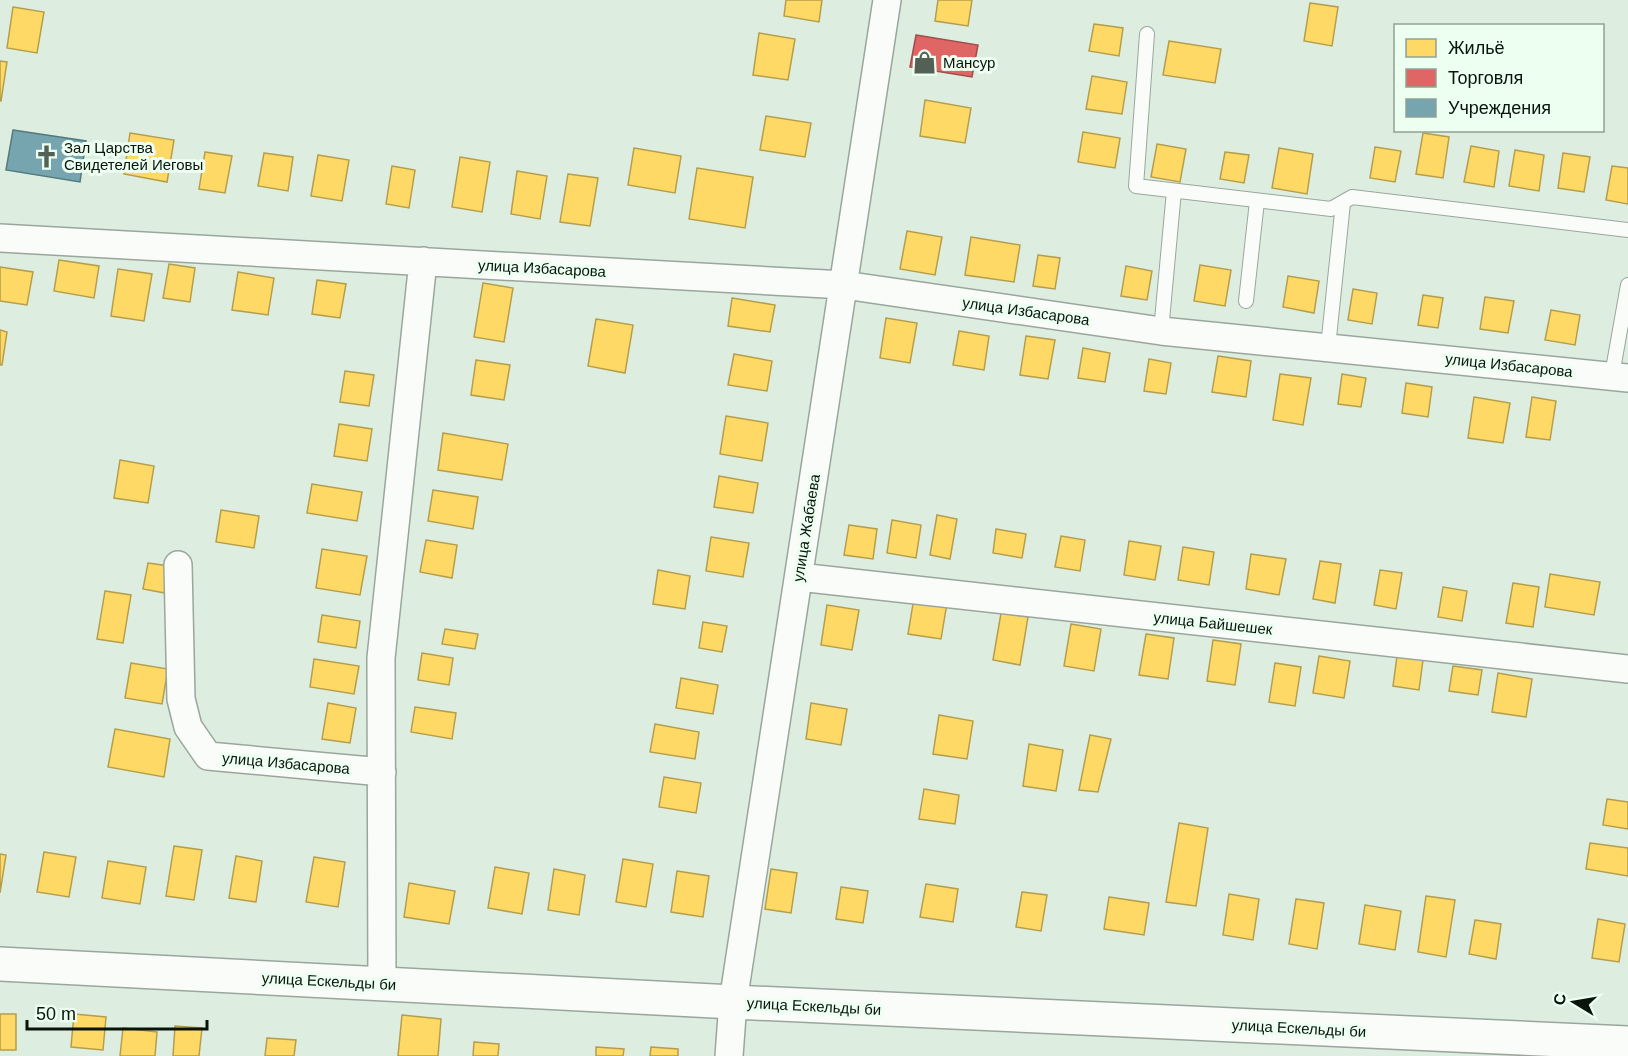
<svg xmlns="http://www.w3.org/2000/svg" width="1628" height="1056" viewBox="0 0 1628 1056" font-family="Arial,sans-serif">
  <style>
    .homes { fill: #ffd966; stroke: #b59e4b; stroke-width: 1.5 }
    .shops { fill: #e06666; stroke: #a04d4b; stroke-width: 1.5 }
    .public { fill: #76a5af; stroke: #557a7e; stroke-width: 1.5 }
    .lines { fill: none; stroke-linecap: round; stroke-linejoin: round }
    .lane-casing { stroke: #9aa69c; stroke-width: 16 }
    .street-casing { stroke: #9aa69c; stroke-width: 30 }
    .secondary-casing { stroke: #9aa69c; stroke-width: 36 }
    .lane { stroke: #fafcfa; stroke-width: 14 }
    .street { stroke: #fafcfa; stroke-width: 27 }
    .secondary { stroke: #fafcfa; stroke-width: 33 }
    .labels { text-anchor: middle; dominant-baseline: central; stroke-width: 6; stroke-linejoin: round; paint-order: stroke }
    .poi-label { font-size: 15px; fill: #09140b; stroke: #ecfff0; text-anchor: start }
    .street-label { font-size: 15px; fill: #09140b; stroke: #ecfff0 }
  </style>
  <rect width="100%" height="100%" fill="#ddeee0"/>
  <!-- homes -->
  <path class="homes" d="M786 0H822L819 22 784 16Z
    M938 0H972L968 26 935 21Z
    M1310 3 1338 7 1332 46 1304 41Z
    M13 7 44 12 37 53 7 48Z
    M1094 24 1123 28 1119 56 1089 51Z
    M759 33 795 39 788 80 753 75Z
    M1169 41 1221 49 1215 83 1163 75Z
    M0 61 7 62 1 101H0Z
    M1092 76 1127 82 1122 114 1086 109Z
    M925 100 971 108 965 143 920 136Z
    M766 116 811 123 805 157 760 150Z
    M1083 132 1120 138 1115 168 1078 162Z
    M130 133 174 140 167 182 124 174Z
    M1423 133 1449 137 1443 178 1416 174Z
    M1157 144 1186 149 1180 182 1151 177Z
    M1471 146 1499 151 1494 187 1464 182Z
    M1375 147 1401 151 1395 182 1370 178Z
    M634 148 681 156 675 193 628 185Z
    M1279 148 1313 154 1307 194 1272 188Z
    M1515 150 1544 155 1539 191 1509 186Z
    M205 152 232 156 225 193 199 189Z
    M1225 152 1249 155 1244 183 1220 179Z
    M264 153 293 157 288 191 258 186Z
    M1563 153 1590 157 1584 192 1558 188Z
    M318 155 349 160 342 201 311 196Z
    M460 157 490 162 482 212 452 207Z
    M392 166 415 170 409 208 386 204Z
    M1612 166 1628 168V204L1606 200Z
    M697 168 753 177 745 228 689 219Z
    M517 171 547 176 540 219 511 214Z
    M568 174 598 178 590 226 560 222Z
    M907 231 942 237 935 275 900 269Z
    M971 237 1020 245 1014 282 965 275Z
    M1038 255 1060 258 1055 289 1033 286Z
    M59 260 99 266 94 298 54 291Z
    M169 264 195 268 190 302 163 298Z
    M1200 265 1231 270 1225 306 1194 301Z
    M1126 266 1152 271 1147 300 1121 296Z
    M0 267 33 272 27 305 0 301Z
    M118 269 152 274 144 321 111 316Z
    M238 272 274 278 268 315 232 310Z
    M1288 276 1319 281 1314 313 1283 307Z
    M317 280 346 284 340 318 312 314Z
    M483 283 513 288 504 342 474 337Z
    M1353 289 1377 293 1372 324 1348 320Z
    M1423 295 1443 298 1438 328 1418 325Z
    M1485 297 1514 301 1508 333 1480 329Z
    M732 298 775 305 770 332 728 326Z
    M1551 310 1580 315 1575 345 1545 340Z
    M886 318 917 323 910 363 880 358Z
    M596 319 633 325 625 373 588 366Z
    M0 330 7 332 2 365H0Z
    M959 331 989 336 984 370 953 365Z
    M1026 336 1055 340 1048 379 1020 375Z
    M1083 348 1110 353 1105 382 1078 378Z
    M734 354 772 361 767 391 728 385Z
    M1218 356 1251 361 1246 397 1212 392Z
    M1149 359 1171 363 1166 394 1144 391Z
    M476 360 510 365 504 400 471 395Z
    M345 371 374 375 369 406 340 402Z
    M1280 374 1311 378 1303 425 1273 420Z
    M1342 374 1366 378 1361 407 1338 404Z
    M1406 383 1432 387 1428 417 1402 413Z
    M1474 397 1510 403 1503 443 1468 438Z
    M1532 397 1556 401 1550 440 1526 437Z
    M726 416 768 423 762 461 720 454Z
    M339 424 372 429 367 461 334 456Z
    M443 433 508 444 502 480 438 470Z
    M120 460 154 466 148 503 114 498Z
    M719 476 758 483 753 513 714 507Z
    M312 484 362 492 357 521 307 513Z
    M433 490 478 497 473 529 428 521Z
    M221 510 259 516 254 548 216 542Z
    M937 515 957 519 950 559 930 555Z
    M892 520 921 525 916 558 887 553Z
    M849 525 877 529 873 559 844 555Z
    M996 529 1026 534 1022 558 993 553Z
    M1061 536 1085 540 1080 571 1055 567Z
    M711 537 749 543 743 577 706 571Z
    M426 540 457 545 452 578 420 572Z
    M1129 541 1161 546 1155 580 1124 575Z
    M1183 547 1214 552 1209 585 1178 580Z
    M322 549 367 556 360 595 316 588Z
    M1251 554 1286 559 1279 595 1246 589Z
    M1320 561 1341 564 1335 603 1313 599Z
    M148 563 169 566 165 593 143 589Z
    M658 570 690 576 685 609 653 604Z
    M1380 570 1402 573 1396 609 1374 605Z
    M1550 574 1600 582 1594 615 1545 607Z
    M1513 583 1539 587 1533 627 1506 623Z
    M1443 587 1467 591 1462 621 1438 617Z
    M105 591 131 595 123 643 97 639Z
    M914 598 947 603 941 639 908 634Z
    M827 605 859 610 852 650 821 645Z
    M1001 613 1028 617 1020 665 993 660Z
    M322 615 360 621 356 648 318 642Z
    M703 622 727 626 722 652 699 648Z
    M1071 624 1101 629 1094 671 1064 666Z
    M445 629 478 634 475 649 442 644Z
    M1146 634 1174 638 1168 679 1139 675Z
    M1213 640 1241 644 1235 685 1207 681Z
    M422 653 453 658 449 685 418 680Z
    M1319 656 1350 661 1344 698 1313 693Z
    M1397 656 1423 660 1419 690 1393 686Z
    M314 659 359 666 354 694 310 687Z
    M131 663 168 669 162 704 125 698Z
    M1275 663 1301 667 1295 706 1269 702Z
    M1453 666 1482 670 1478 695 1449 691Z
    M1498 673 1532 679 1526 717 1492 712Z
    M681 678 718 685 713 714 676 708Z
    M328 703 356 708 350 743 322 739Z
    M811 703 847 709 841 745 806 739Z
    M415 707 456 713 452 739 411 732Z
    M939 715 973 721 967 759 933 754Z
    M655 724 699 732 695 759 650 752Z
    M115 729 170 739 164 777 108 767Z
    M1090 735 1111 739 1098 792 1079 790Z
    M1029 744 1063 750 1056 791 1023 786Z
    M664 777 701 783 696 813 659 807Z
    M924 789 959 795 955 824 919 819Z
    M1607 799 1628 802V829L1603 825Z
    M1179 823 1208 828 1196 906 1166 902Z
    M1590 843 1628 848V876L1586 869Z
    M174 846 202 850 194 900 166 896Z
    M44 852 76 857 69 897 37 892Z
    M0 854 6 855 0 893Z
    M236 856 262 861 256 902 229 898Z
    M314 857 345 862 338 907 306 902Z
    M623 859 653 864 646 907 616 902Z
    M108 861 146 867 140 904 102 898Z
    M495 867 529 873 522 914 488 908Z
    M554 869 585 875 579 915 548 910Z
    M771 869 797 873 791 913 765 909Z
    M677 871 709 876 703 917 671 912Z
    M409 883 455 891 449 924 404 917Z
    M926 884 958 889 953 922 920 917Z
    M841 887 868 891 863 923 836 919Z
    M1022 892 1047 895 1041 931 1016 927Z
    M1229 894 1259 899 1253 940 1223 935Z
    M1426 896 1455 900 1446 957 1418 952Z
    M1109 897 1149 903 1144 935 1104 929Z
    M1296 899 1324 903 1317 949 1289 944Z
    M1365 905 1401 911 1395 950 1359 944Z
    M1598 919 1625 924 1619 962 1592 958Z
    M1475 920 1501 924 1496 959 1469 954Z
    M0 1014H16V1050H0Z
    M74 1014 106 1017 103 1050 71 1047Z
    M402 1015 441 1019 438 1056H398Z
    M175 1026 202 1028 199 1056H173Z
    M123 1028 157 1032 155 1056H120Z
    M267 1038 296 1040 294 1056H265Z
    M474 1042 499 1044 498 1056H473Z
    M596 1047 624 1049 623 1056H596Z
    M651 1047 678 1049V1056H650Z"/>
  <!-- shops -->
  <path class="shops" d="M916 35 978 45 972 77 910 67Z"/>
  <!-- public -->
  <path class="public" d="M13 130 86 141 80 182 6 170Z"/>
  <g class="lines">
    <defs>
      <path id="lane" d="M1147 34 1136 186 1331 209 1352 197 1628 230
        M1246 301 1257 201
        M1161 331 1174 191
        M1328 347 1343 203
        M1612 375 1628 285"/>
      <path id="street" d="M0 238 844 285 1161 331 1628 378
        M178 565 181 699 188 727 208 756 382 772
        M799 577 1628 669
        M382 984 381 658 423 261
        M729 1056 733 1002 887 0"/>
      <path id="secondary" d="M0 964 733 1002 1628 1043"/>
    </defs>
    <!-- lane casing -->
    <use href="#lane" class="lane-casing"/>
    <!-- street casing -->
    <use href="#street" class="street-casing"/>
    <!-- secondary casing -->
    <use href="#secondary" class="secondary-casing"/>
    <!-- lane -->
    <use href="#lane" class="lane"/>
    <!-- street -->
    <use href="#street" class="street"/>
    <!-- secondary -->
    <use href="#secondary" class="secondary"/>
  </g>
  <!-- icons -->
  <defs>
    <symbol id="shop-bare" viewBox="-9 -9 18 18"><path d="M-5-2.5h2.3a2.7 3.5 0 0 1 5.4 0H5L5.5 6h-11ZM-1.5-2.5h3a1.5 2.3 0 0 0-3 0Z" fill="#536056" stroke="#ecfff0" stroke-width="2.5" paint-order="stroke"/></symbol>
    <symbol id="church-bare" viewBox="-9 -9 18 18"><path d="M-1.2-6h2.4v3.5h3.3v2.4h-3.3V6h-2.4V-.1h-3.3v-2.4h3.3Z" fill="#536056" stroke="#ecfff0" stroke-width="2.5" paint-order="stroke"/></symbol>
  </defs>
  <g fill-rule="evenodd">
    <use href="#shop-bare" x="908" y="46" width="33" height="33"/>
    <use href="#church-bare" x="30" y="140" width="33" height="33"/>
  </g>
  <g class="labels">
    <!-- poi labels -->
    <g class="poi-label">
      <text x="943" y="62">Мансур</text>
      <text x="64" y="147">Зал Царства<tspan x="64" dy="17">Свидетелей Иеговы</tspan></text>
    </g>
    <!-- street labels -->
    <g class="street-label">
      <text transform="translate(542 268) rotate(3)">улица Избасарова</text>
      <text transform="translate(1026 311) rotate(8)">улица Избасарова</text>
      <text transform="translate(1509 365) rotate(6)">улица Избасарова</text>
      <text transform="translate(806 528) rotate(-81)">улица Жабаева</text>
      <text transform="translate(1213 623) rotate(6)">улица Байшешек</text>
      <text transform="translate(286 763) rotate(5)">улица Избасарова</text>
      <text transform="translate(329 981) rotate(3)">улица Ескельды би</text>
      <text transform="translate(814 1006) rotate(3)">улица Ескельды би</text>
      <text transform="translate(1299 1028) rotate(3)">улица Ескельды би</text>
    </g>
  </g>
  <!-- legend -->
  <rect x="1394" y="24" width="210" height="108" fill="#ecfff0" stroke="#91a194" stroke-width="1.5"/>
  <rect x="1406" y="39" width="30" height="18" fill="#ffd966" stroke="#91a194" stroke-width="1.5"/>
  <text x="1448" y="54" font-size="18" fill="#09140b">Жильё</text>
  <rect x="1406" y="69" width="30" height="18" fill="#e06666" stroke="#91a194" stroke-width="1.5"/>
  <text x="1448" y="84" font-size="18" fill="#09140b">Торговля</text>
  <rect x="1406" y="99" width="30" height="18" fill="#76a5af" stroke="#91a194" stroke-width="1.5"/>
  <text x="1448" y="114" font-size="18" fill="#09140b">Учреждения</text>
  <!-- north arrow -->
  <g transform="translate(1574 1002) rotate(281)" stroke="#ecfff0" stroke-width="4.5" paint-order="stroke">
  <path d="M0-4.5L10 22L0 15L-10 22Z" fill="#09140b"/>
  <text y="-9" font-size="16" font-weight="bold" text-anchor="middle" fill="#09140b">С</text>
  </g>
  <!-- scale -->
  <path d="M27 1020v9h180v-9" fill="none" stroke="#09140b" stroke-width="3"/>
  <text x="36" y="1020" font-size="18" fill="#09140b" stroke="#ecfff0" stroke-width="4.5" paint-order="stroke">50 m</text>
</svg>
